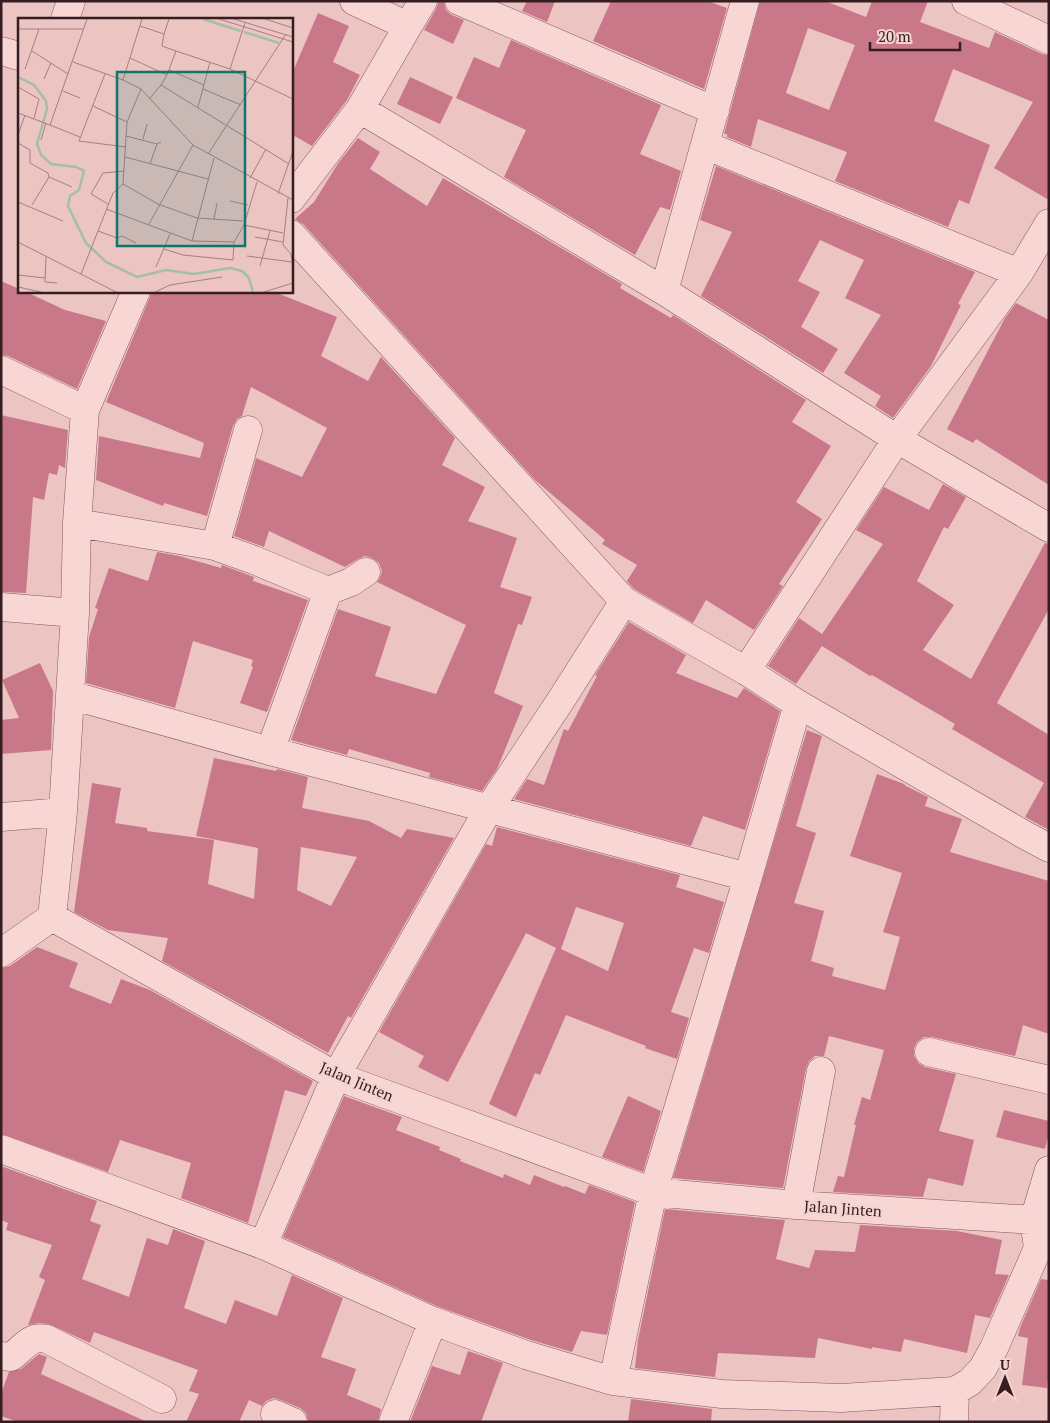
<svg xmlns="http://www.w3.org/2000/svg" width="1050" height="1423" viewBox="0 0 1050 1423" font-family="'PT Serif',serif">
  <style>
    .building { fill: #c9788a; fill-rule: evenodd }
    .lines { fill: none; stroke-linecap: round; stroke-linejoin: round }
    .minor-casing { stroke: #85595e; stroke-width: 29 }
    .minor { stroke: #f7d6d4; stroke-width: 28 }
    .labels { text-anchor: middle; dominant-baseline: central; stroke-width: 5; stroke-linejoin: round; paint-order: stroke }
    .street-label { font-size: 15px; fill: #351d21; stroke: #f4d3d1 }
    .inset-river { fill: none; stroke: #a4bfa6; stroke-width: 2.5 }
    .inset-road { fill: none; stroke: #a38181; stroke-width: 1 }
    .view { fill: #0f766e; fill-opacity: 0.15; stroke: #0f766e; stroke-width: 2.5 }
    .inset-edge { fill: none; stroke: #351d21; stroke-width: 2.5 }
  </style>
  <rect width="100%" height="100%" fill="#ecc4c1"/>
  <!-- building -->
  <path class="building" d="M439 1 444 2 446 10 452 15 464 20 453 44 424 30 436 9Z
    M527 1H555L547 22 522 11Z
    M611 1H707L727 8 704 89 593 41Z
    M760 1H825L866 17 872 1H928L920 22 989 48 995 32 1042 54 1049 55V200L994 168 1033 102 953 69 934 121 990 145 969 204 959 200 948 227 835 181 847 152 758 119 751 147 727 137V134H724ZM808 28 855 45 829 110 786 93Z
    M318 13 349 26 333 62 360 75 347 100 312 146 291 134V76Z
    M511 40 661 105 640 154 681 171 670 210 660 207 635 255 504 177 526 130 456 98 474 57 499 68Z
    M410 77 453 97 440 124 397 104Z
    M358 138 380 152 370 169 427 206 443 178 622 284 620 288 671 318 673 315 806 400 792 422 831 446 796 502 822 519 779 584 783 586 754 630 706 600 693 623 634 589 627 581 637 565 602 544 605 540 535 480 303 224 295 219 314 202 339 162Z
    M716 166 975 272 958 304 961 305 931 366 893 418 875 406 881 396 844 373 881 315 845 298 864 260 820 240 798 281 820 292 801 327 838 349 823 373 701 296 732 232 700 220Z
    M1 281 19 289V291H24L65 310 106 321 77 389 8 356 1 355Z
    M151 291H272L337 317 321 356 368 381 381 357 455 438 442 465 485 487 468 521 517 538 500 587 532 597 522 625 518 624 494 693 523 706 497 769 482 791 429 777 430 773 349 749 347 755 291 740 338 609 391 627 375 676 436 694 466 625 377 582 380 578 382 571 379 563 372 558 365 556 358 559 345 567 269 531 264 547 234 536 256 458 302 477 327 428 251 387 242 416 237 419 233 426 207 516 164 503 163 506 96 480 99 436 200 458 204 443 106 402 150 297Z
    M1016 303 1049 320V485L976 439 973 443 947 429 1005 318Z
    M1 415 68 430 65 468 59 465 57 475 49 473 44 500 33 497 26 593 1 592Z
    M943 484 966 497 948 529 944 527 917 581 954 605 923 650 971 679 1045 543 1049 544V609L997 703 1049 735V830L1025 817 1044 783 952 729 955 724 872 675 870 676 822 646 796 684 768 666 799 618 822 634 883 544 856 530 884 487 929 510Z
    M157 552 179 556 221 568 222 565 254 577 253 581 308 600 267 712 240 703 253 667 251 666 253 660 193 641 175 708 86 683 89 637 98 609 95 608 109 568 148 581Z
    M629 622 686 655 676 673 737 698 744 688 780 711 745 830 703 816 691 846 514 799 527 779 544 785 564 729 568 731 597 676 595 675Z
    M40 663 53 691 51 750 1 754V720L19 718 2 680Z
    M807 730 822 736 796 826 816 833 794 903 824 911 811 961 834 968 832 976 885 990 900 937 883 932 902 873 850 856 877 774 904 784 906 786 928 797 925 806 962 819 950 852 1049 881V1034L1023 1025 1015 1056 932 1037H924L917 1042 914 1048V1056L919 1064 925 1067 956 1074 939 1131 974 1140 963 1186 928 1178 923 1197 833 1192 838 1176 844 1177 856 1125H854L862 1097 870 1100 884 1050 829 1036 824 1056H815L809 1061 806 1068 783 1188 673 1178Z
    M214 758 276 771 277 769 308 777 302 808 369 821 401 838 407 829 454 838 351 1018 348 1016 328 1053 162 961 168 938 108 930 74 912 92 783 121 788 115 823 147 828V831L214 840 208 884 254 899 258 848 196 836ZM301 847 357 857 331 906 297 890Z
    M497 827 680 875 676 887 724 902 709 953 694 948 671 1012 689 1018 677 1059 645 1048 646 1046 566 1015 540 1075 535 1073 516 1117 489 1104 556 948 526 933 448 1082 418 1067 424 1056 379 1032 486 844 492 846ZM576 907 624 923 608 971 561 949Z
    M37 947 78 963 69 987 111 1004 121 979 150 990 313 1081 306 1096 285 1090 248 1223 181 1198 191 1163 120 1140 108 1172 1 1134V968L10 966Z
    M344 1096 402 1117 396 1130 440 1147 439 1150 461 1159 460 1161 503 1178 504 1174 530 1185 534 1175 564 1187 565 1186 585 1194 589 1185 635 1202 607 1335 581 1331 572 1352 531 1340 439 1307 283 1237Z
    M628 1096 661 1111 643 1172 602 1157Z
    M1004 1110 1049 1121V1133L1045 1149 996 1137Z
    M1 1166 97 1201 90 1221 101 1225 82 1279 129 1297 147 1238 168 1245 173 1229 205 1241 184 1308 226 1324 235 1300 277 1316 292 1275 343 1298 321 1357 356 1369 347 1395 381 1409 378 1422H308L306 1413 300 1408 281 1400 274 1398 266 1401 262 1406 249 1400 239 1422H186L199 1394 189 1391 198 1370 94 1332 90 1343 49 1324 39 1323 28 1325 45 1280 39 1277 52 1245 6 1230 8 1223 1 1220Z
    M665 1209 785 1220 776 1259 809 1268 815 1250 855 1252 860 1225 957 1231 1002 1240 995 1274 1009 1275 990 1318 975 1315 967 1353 904 1339 901 1352 872 1347V1349L818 1338 815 1358 718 1353 715 1377 635 1368 638 1340Z
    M1041 1279 1049 1280V1369L1047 1388 1022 1385 1028 1338 1018 1336 1020 1328Z
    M468 1351 503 1363 481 1422H410L432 1366 460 1375Z
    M39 1354 47 1357 41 1374 147 1422H18L1 1416V1394L9 1372 21 1369Z
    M631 1399 712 1409 711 1422H628Z"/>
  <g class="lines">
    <defs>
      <path id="minor" d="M354 1 408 26 360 109 664 291 897 439 1049 528
        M459 1 715 111
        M966 1 1049 40
        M65 19 71 1
        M408 26 423 1
        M1 51 19 56
        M705 145 1019 273
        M291 199 360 109
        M291 234 624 601 746 671 798 704 1023 834 1049 848
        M664 291 745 1
        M1 370 85 410
        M77 523 215 546 254 560 328 591 351 582 366 572
        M215 546 248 430
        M1 607 75 613
        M746 671 897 439 1019 273 1049 223
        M70 695 270 751 748 877
        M270 751 328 591
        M1 817 63 812
        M52 917 336 1076 653 1192 796 1205 1034 1220
        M1 953 52 917 63 812 75 613 77 523 85 410 136 291
        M929 1052 1049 1080
        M1 1149 263 1245 433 1321 526 1355 613 1381 722 1394 841 1398 955 1391 970 1382 983 1368 994 1348 1038 1248 1034 1220 1049 1170
        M796 1205 821 1071
        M263 1245 336 1076 488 810 561 700 624 601
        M1 1356 11 1357C24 1348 29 1335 47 1339L162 1399
        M613 1381 653 1192 748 877 798 704
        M275 1414 293 1422
        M393 1422 433 1321
        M954 1422 955 1391"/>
    </defs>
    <!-- minor casing -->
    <use href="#minor" class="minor-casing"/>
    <!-- minor -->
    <use href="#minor" class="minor"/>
  </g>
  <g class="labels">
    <!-- street labels -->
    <g class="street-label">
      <text transform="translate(357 1081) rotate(23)">Jalan Jinten</text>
      <text transform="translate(843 1208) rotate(4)">Jalan Jinten</text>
    </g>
  </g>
  <!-- overview -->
  <g transform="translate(18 18)">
    <rect width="275" height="275" fill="#ecc4c1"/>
    <path class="inset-river" d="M185 1 223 13M226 14 261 25M0 59 16 67 28 83 29 91 19 126 23 137 33 146 58 149 66 153 61 172 52 178 50 188 68 225 88 244 119 259 148 252 176 256 212 250 224 253 231 260 235 274"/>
    <path class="inset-road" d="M201 1 275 24M216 1 275 19M247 1 275 10M227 5 212 51 275 81M122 8 146 16 144 28 158 33 149 57M0 11H65M146 16 151 1M14 33 50 56M158 33 212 51M112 40 149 57 143 67 271 146M55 44 105 62 124 1M7 51 21 11M151 52 186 67M87 56 61 123 108 129M26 61 33 45M105 62 123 71 175 127 275 182M0 69 21 81 16 100M185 71 223 87M45 73 62 80M132 80 143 67M75 88 109 104M180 89 192 44M0 95 32 107 69 1M32 107 62 119M0 117 7 97M108 118 139 126 143 124M125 121 129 106M23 122 28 105M0 125 12 132V145L30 155 31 159 54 169M190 136 268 16M107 139 190 161M132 146 139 126M232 160 248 131M105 166 140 186 179 200 225 203M260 176 275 133M270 180 265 227 273 236 275 247M212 183 230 187M0 184 45 203M90 186 73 176 85 155 106 153M14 187 31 159M88 191 174 223 216 224 226 207 239 164M196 201 199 185M131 206 175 127M226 207 265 215M80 213 99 220 104 218 118 225M237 219 265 224M174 223 196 140M0 224 98 274M146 231 165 237 215 242 216 224M229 238 274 244M28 239 27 264 39 265M242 248 252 213M138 249 152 216M63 256 95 175 105 166 109 104 123 71M0 257 27 260M0 269 23 274M137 274 152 267 204 259M246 274 275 265"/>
    <path class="view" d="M99 54H227V228H99Z"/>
    <rect width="275" height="275" class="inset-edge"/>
  </g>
  <!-- border -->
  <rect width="1050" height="1423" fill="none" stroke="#351d21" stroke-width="5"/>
  <!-- north arrow -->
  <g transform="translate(1005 1378)" stroke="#f4d3d1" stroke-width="4" paint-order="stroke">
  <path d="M0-4L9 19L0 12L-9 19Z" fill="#351d21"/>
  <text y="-8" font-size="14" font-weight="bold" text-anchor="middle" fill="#351d21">U</text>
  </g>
  <!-- scale -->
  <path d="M870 42v8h90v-8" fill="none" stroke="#351d21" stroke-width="2.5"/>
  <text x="878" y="42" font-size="15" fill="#351d21" stroke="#f4d3d1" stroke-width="4" paint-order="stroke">20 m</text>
</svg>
